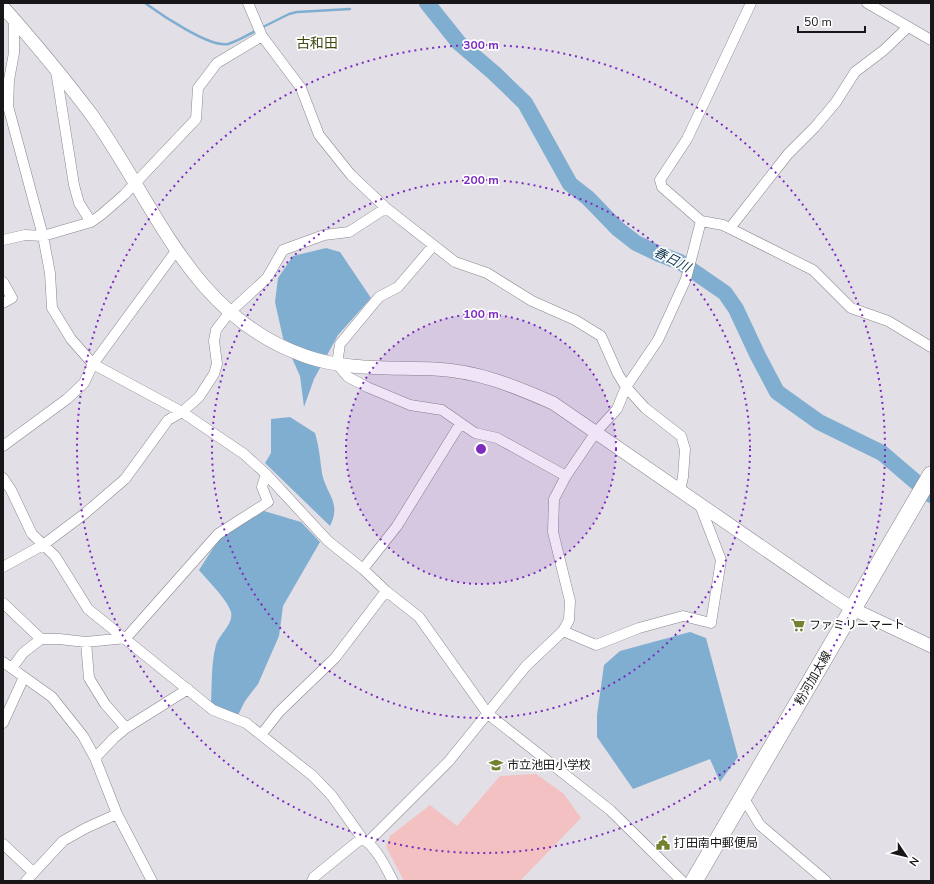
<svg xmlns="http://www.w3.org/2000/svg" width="934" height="884" viewBox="0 0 934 884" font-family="'Nunito Sans','Noto Sans JP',sans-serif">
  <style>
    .grass { fill: #f3c1c2 }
    .water { fill: #7faed0 }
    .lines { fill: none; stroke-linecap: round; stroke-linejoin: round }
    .stream { stroke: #7faed0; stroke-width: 2.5 }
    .river { stroke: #7faed0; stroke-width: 16 }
    .minor-casing { stroke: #89868c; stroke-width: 11 }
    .tertiary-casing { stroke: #89868c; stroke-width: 14 }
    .primary-casing { stroke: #89868c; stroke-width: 18 }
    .minor { stroke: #fff; stroke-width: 10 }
    .tertiary { stroke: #fff; stroke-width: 13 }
    .primary { stroke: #fff; stroke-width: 17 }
    .ring { fill: none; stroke: #7b2cbf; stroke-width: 2; stroke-dasharray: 2 4 }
    .labels { text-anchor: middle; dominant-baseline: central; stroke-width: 3.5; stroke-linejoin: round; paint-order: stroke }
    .poi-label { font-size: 12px; fill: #181619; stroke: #fff; text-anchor: start }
    .street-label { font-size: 12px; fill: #181619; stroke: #fff }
    .water-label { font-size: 13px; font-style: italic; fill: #153a52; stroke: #fff }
    .quarter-label { font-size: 14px; fill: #3f4910; stroke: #fff }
    .centre { fill: #7b2cbf; stroke: #fff; stroke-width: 2 }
    .ring-label { font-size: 12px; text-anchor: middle; font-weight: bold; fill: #7b2cbf; stroke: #fff; stroke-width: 3.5; stroke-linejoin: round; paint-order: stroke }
  </style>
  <rect width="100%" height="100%" fill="#e3dfe6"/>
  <!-- grass -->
  <path class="grass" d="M536 774 564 794 581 818 520 881H404L386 847 390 836 430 805 457 826 500 776Z"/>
  <!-- water -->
  <path class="water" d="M326 248 340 252 371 298 338 335 314 379 304 407 300 376 283 338 275 302 278 278 293 256Z
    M290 417 315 433C319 446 320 459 322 473 326 495 342 502 330 526L265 463 271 453V419Z
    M264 511 301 522 320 542 283 606 279 636 258 684 245 701 238 715 211 703C212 684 211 663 216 645 219 634 234 624 231 612 227 599 208 581 199 570L219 539Z
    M690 632 706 638 738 757 720 782 710 759 633 789 597 737V715L604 665 620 651Z"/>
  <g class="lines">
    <!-- stream -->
    <path class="stream" d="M145 3C160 14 210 48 228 44 238 41 247 35 256 31
      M261 28 289 14 297 12 350 9"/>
    <!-- river -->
    <path class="river" d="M427 3 459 43 494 73 525 103 570 184 588 198 618 229 636 243 659 254 680 262 725 293 736 309 758 356 777 392 819 422 882 453 931 495"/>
    <defs>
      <path id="minor" d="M248 3 262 36 301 88 319 135 351 175 386 208 455 262 487 273 532 301 575 320 601 336 618 374 626 387 645 408 681 436 685 449 683 477 680 490
        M751 3 687 139 660 180 662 187 701 221 723 225 813 270 851 308 888 321 931 347
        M867 3 931 40
        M14 19V53L9 80 8 106 43 236 50 273 52 308 71 339 93 364 182 412 244 454 266 474 328 541 363 569 386 591 419 617 488 714 610 810 682 881
        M56 71 74 185 79 203 91 222
        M730 228 788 154 815 127 836 102 855 72 884 50 908 27
        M3 240 25 235 43 236 91 222 101 215 124 195 196 119 198 88 217 63 262 36
        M433 246 398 287 379 297 340 344 337 364 348 377 367 387 410 405 442 410 475 433 497 438 566 476
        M3 282 12 298 3 303
        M3 446 67 399 84 383 93 364 176 251
        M3 478 11 490 32 534 55 556 88 609 213 710 246 723 313 776 332 796 362 838C377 848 385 866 393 881
        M3 567 43 545 83 515 125 479 168 420 182 412 199 397 214 374 217 364 214 341 216 330 229 313 267 278 283 250 324 235 349 232 386 208
        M363 569 397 526 460 424
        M3 603 41 639
        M563 631 596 645 639 628 683 616 711 623 721 560 700 505
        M86 642 89 678 105 704 126 728
        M3 662 52 697 83 736 95 758 117 814 152 881
        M12 668 23 653 41 639H59L86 642 126 638 218 534 268 502 262 487 266 474
        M3 723 24 677
        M261 735 279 712 335 658 386 591
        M95 758 114 738 126 728 188 689
        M743 797 760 825 826 881
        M368 842 449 761 526 666 563 631 569 620 570 601 553 532 554 499 566 476 596 432 617 409 626 387 658 340 686 279 701 221
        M3 844 33 872
        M26 881 63 841 86 828 117 814
        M312 881 314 877 362 838"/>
      <path id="tertiary" d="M3 7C33 41 64 78 91 114 156 204 190 316 305 356 347 371 392 367 435 369 478 371 514 386 553 403L827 592 853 609 931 646"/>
      <path id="primary" d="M694 881 931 475"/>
    </defs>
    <!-- minor casing -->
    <use href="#minor" class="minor-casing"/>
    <!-- tertiary casing -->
    <use href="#tertiary" class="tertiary-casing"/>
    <!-- primary casing -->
    <use href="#primary" class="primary-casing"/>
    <!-- minor -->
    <use href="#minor" class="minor"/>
    <!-- tertiary -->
    <use href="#tertiary" class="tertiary"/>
    <!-- primary -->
    <use href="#primary" class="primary"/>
  </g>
  <!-- distance rings -->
  <circle cx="481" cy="449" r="135" fill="#7b2cbf" fill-opacity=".12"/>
  <g class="ring">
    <circle cx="481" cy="449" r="135"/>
    <circle cx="481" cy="449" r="269"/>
    <circle cx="481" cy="449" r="404"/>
  </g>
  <!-- icons -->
  <defs>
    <symbol id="supermarket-bare" viewBox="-9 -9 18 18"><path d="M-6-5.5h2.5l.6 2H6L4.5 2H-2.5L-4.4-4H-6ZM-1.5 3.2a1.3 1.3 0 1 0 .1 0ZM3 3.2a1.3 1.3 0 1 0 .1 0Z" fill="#728230" stroke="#fff" stroke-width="2.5" paint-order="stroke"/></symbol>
    <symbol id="school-bare" viewBox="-9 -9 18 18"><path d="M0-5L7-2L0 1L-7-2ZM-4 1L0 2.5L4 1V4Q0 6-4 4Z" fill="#728230" stroke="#fff" stroke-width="2.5" paint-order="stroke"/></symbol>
    <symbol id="civic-bare" viewBox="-9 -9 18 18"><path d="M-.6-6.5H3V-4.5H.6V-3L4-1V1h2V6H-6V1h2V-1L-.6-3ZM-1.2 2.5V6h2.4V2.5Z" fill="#728230" stroke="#fff" stroke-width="2.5" paint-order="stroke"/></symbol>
  </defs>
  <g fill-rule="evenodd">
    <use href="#supermarket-bare" x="788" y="615" width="20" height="20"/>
    <use href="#school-bare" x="486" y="755" width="20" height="20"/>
    <use href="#civic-bare" x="653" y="833" width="20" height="20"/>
  </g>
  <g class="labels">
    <!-- poi labels -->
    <g class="poi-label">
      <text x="809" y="625">ファミリーマート</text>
      <text x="507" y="765">市立池田小学校</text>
      <text x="674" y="843">打田南中郵便局</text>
    </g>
    <!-- street labels -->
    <g class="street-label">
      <text transform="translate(813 678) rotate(-60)">粉河加太線</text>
    </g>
    <!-- water labels -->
    <g class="water-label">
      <text transform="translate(672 260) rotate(27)">春日川</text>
    </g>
    <!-- quarter labels -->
    <g class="quarter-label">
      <text x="317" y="43">古和田</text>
    </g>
  </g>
  <circle cx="481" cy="449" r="6" class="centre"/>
  <g class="ring-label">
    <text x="481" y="49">300 m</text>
    <text x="481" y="184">200 m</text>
    <text x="481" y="318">100 m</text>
  </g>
  <!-- border -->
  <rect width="934" height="884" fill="none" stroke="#181619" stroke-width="8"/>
  <!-- north arrow -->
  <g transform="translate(906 856) rotate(125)" stroke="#ffffff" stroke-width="3" paint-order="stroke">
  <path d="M0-3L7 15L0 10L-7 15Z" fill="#181619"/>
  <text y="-6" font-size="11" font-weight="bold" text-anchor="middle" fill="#181619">N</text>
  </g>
  <!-- scale -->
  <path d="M798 26v6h67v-6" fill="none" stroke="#181619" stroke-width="2"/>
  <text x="804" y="26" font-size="12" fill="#181619" stroke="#ffffff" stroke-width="3" paint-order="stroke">50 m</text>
</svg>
